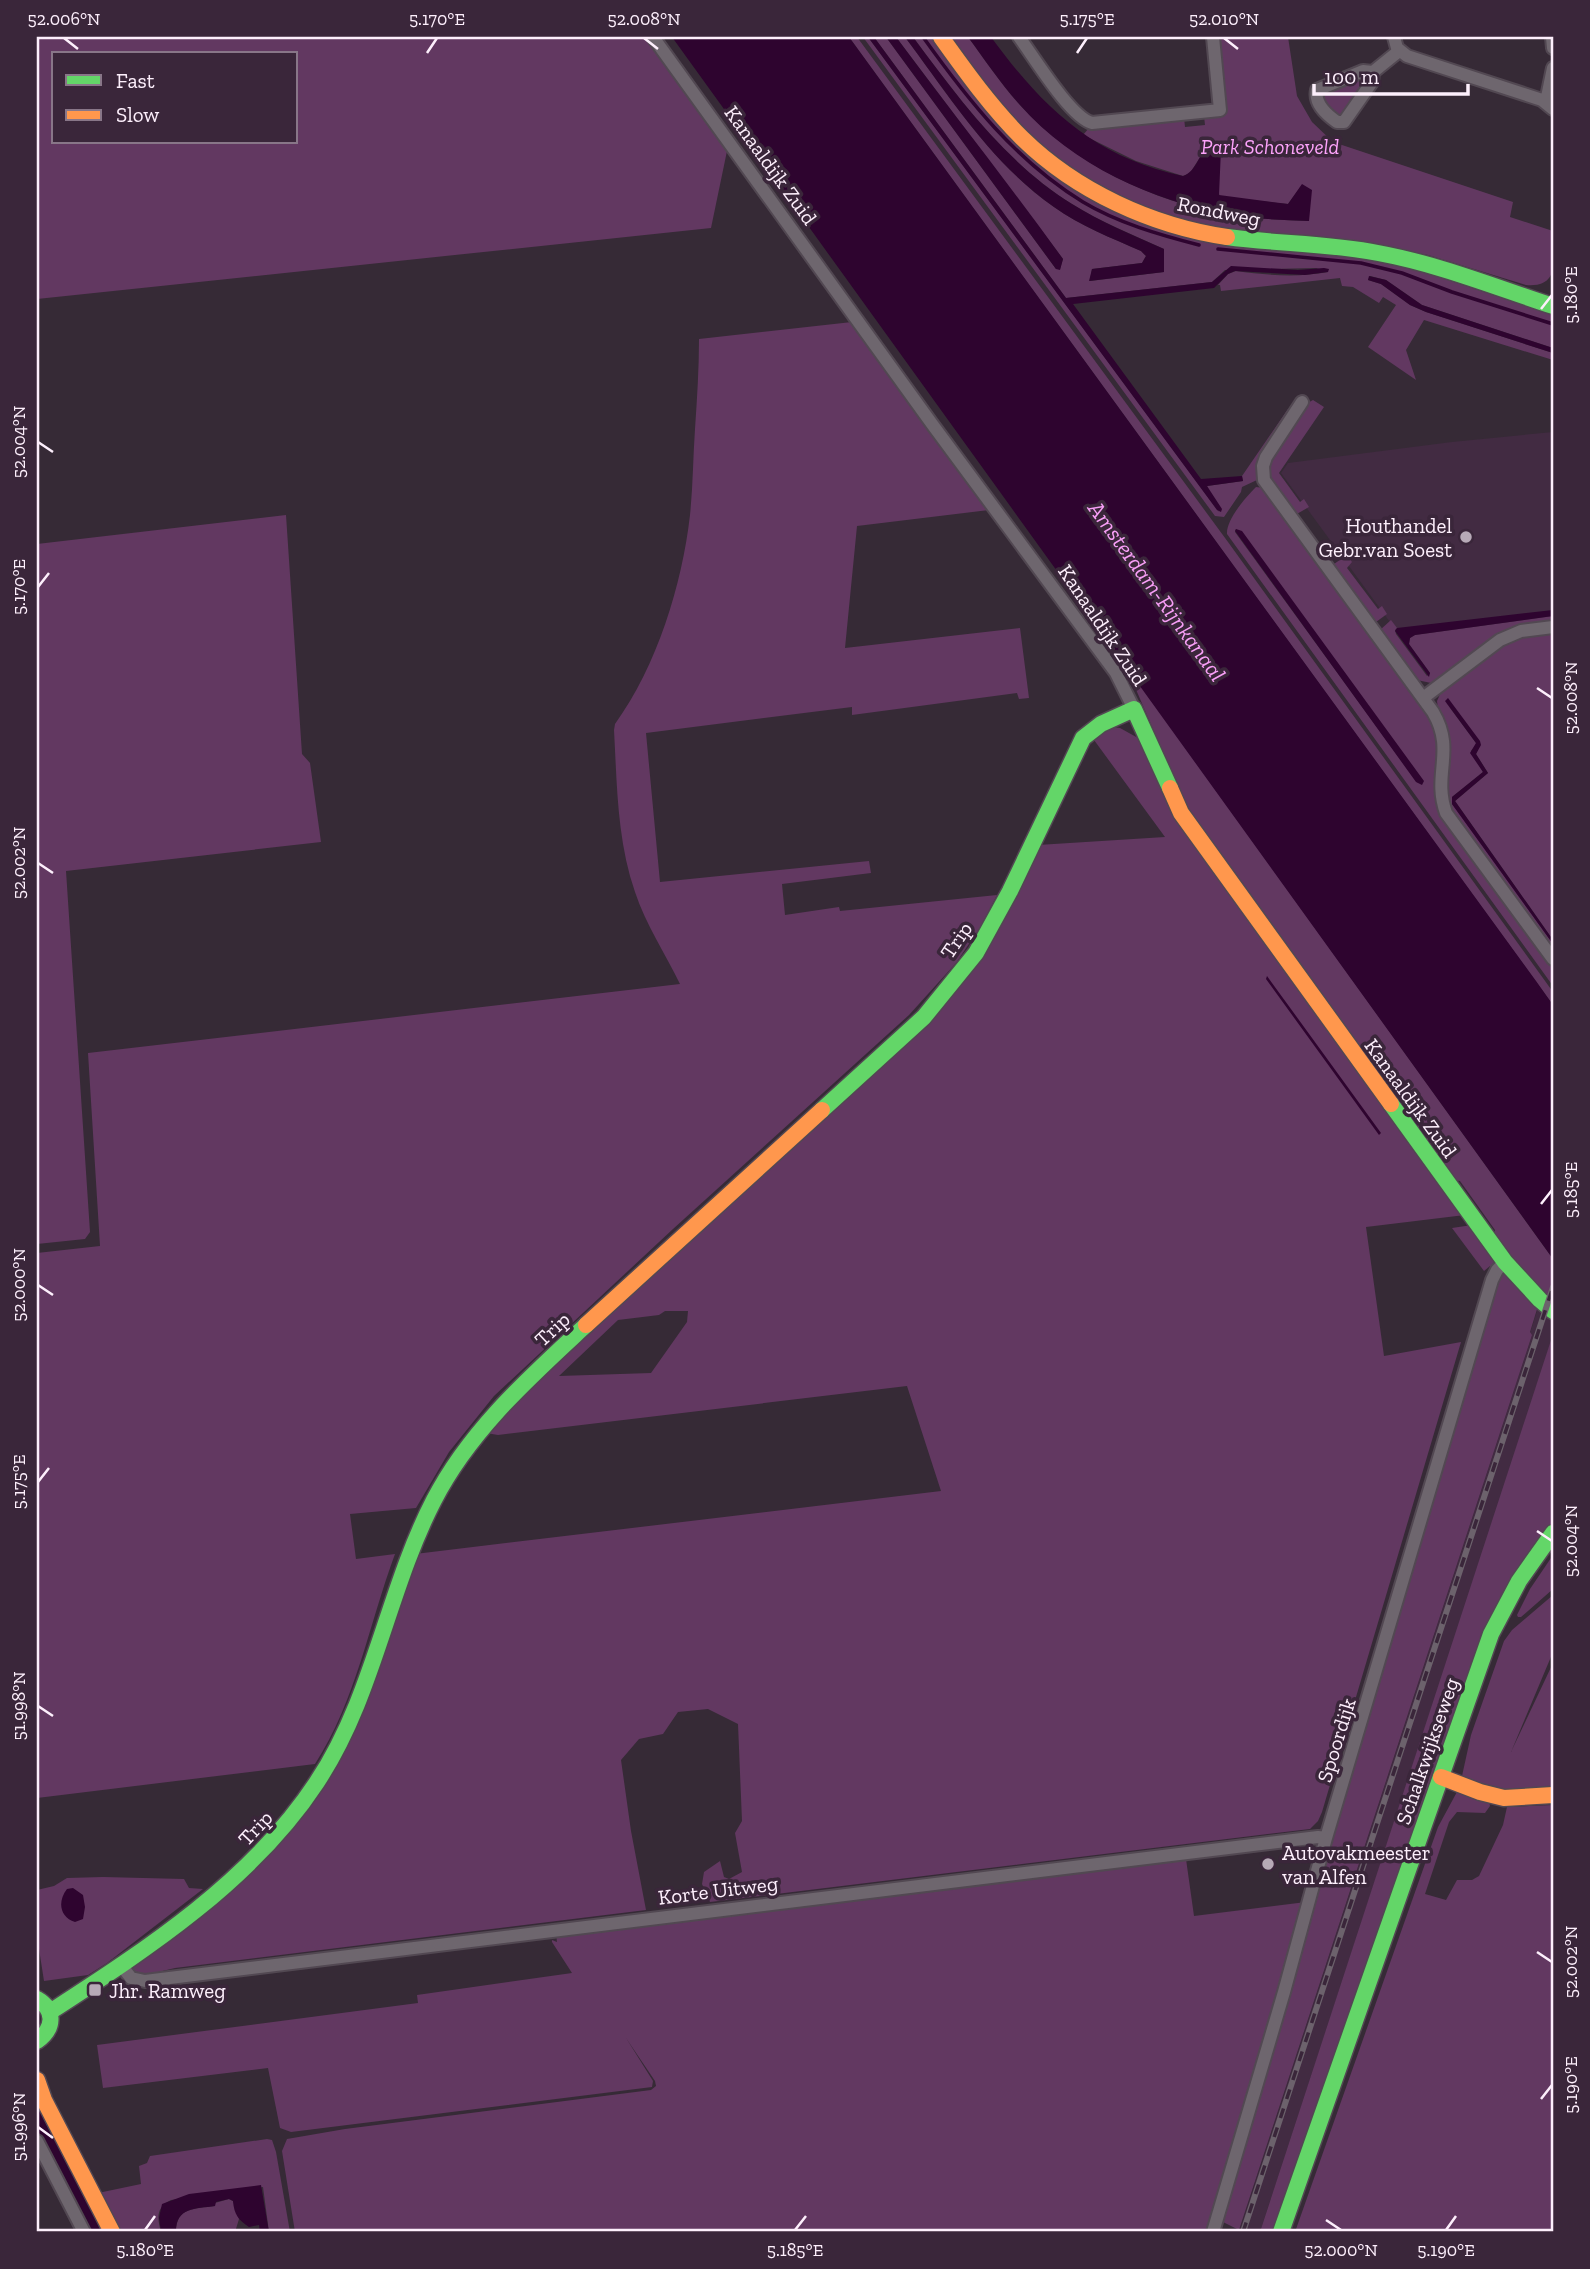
<svg xmlns="http://www.w3.org/2000/svg" width="1590" height="2269" viewBox="0 0 1590 2269" font-family="'Zilla Slab',serif">
  <style>
    .built { fill: #422b42 }
    .green { fill: #623861; fill-rule: evenodd }
    .water { fill: #2e042f }
    .lines { fill: none; stroke-linecap: round; stroke-linejoin: round }
    .stream { stroke: #2e042f; stroke-width: 3.5 }
    .street-casing { stroke: #524852; stroke-width: 16 }
    .fast-casing { stroke: #524852; stroke-width: 19 }
    .slow-casing { stroke: #524852; stroke-width: 19 }
    .street { stroke: #6e666e; stroke-width: 12 }
    .fast { stroke: #63d668; stroke-width: 16 }
    .slow { stroke: #ff974d; stroke-width: 16 }
    .rail-casing { stroke: #6c626c; stroke-width: 6 }
    .rail { stroke: #3a263a; stroke-width: 3.5; stroke-dasharray: 10; stroke-linecap: butt }
    .ticks { fill: none; stroke: #fdeffc; stroke-width: 2.5 }
    .poi-dot { fill: #b7aab7; stroke: #3a263a; stroke-width: 2.5 }
    .labels { text-anchor: middle; dominant-baseline: central; stroke-width: 7; stroke-linejoin: round; paint-order: stroke }
    .park-label { font-size: 21px; font-style: italic; fill: #fda3fb; stroke: #3a263a }
    .street-label { font-size: 21px; fill: #fdeffc; stroke: #3a263a }
    .poi-label { font-size: 21px; fill: #fdeffc; stroke: #3a263a; text-anchor: start }
    .water-label { font-size: 23px; font-style: italic; fill: #f79ef6; stroke: #3a263a }
    .neatline { fill: none; stroke: #fdeffc; stroke-width: 2.5 }
    .ticks-label { font-size: 18px; text-anchor: middle; fill: #fdeffc }
  </style>
  <rect width="100%" height="100%" fill="#362a36"/>
  <!-- built -->
  <path class="built" d="M1553 432V653L1452 707 1281 473 1288 463 1452 442Z
    M1553 1261V1334L1542 1371 1260 2232H1239L1532 1335 1530 1333Z"/>
  <!-- green -->
  <path class="green" d="M37 37H644L727 151 711 228 37 299ZM54 54H296V142H54Z
    M849 37H857L1228 542 1553 992V1005Z
    M863 37H868L1219 512 1207 486 1243 481 1242 476 1288 409 1292 411 1257 480 1242 487 1241 492 1224 517 1215 516Z
    M874 37H886L1056 269H1060L1063 259 896 37H905C950 97 992 164 1054 207 1080 226 1112 238 1141 251L1146 256 1142 263 1092 269 1090 281 1164 272V249C1133 235 1101 222 1072 204 1006 163 959 99 913 37H935L998 117 1132 214 1403 265 1553 315V348L1422 305 1386 280 1370 276 1368 280 1381 284 1410 305 1426 312 1553 353V360L1424 320 1406 350 1416 380 1368 347 1396 305 1383 297 1379 303 1353 287 1342 286 1340 278 1221 291 1220 285H1218L1228 274 1236 271C1266 275 1297 278 1328 272L1316 268 1225 270 1212 282 1066 298Z
    M947 37H968C985 60 1001 84 1020 105 1073 164 1152 201 1229 215 1255 219 1282 220 1309 221L1302 185 1288 204 1220 197 1206 148 1190 173 1183 176 1136 161 1083 135 1089 128 1184 118 1185 127 1205 125 1204 116 1224 113 1217 37H1288L1297 96 1312 122 1333 142 1513 202 1510 217 1553 231C1553 257 1562 288 1526 285L1428 255 1378 246 1236 233 1151 212 1074 172 1020 128Z
    M1361 75 1368 78 1343 115 1336 114 1324 99 1326 92Z
    M852 322 989 510 857 526 845 648 1020 628 1029 698 1019 699 1017 693 852 715V707L646 733 660 882 869 861 871 873 782 884 785 915 839 907 840 911 997 895 981 926 956 963 909 1015 673 1229 494 1396 449 1452 416 1508 350 1514 356 1559 395 1554C369 1624 356 1701 315 1764L37 1798V1253L100 1246 88 1053 680 984C665 953 646 925 635 892 617 840 617 784 614 730L615 724C657 666 682 585 690 515 693 486 693 458 695 429 697 399 699 369 699 339Z
    M1313 400 1324 407 1279 473 1300 502 1304 499 1309 507 1295 515C1283 500 1268 485 1268 464L1304 405Z
    M1256 487 1264 488 1431 717 1437 730 1435 790 1442 816 1553 967V986L1227 534C1226 520 1245 498 1256 487ZM1236 529 1419 785 1235 532Z
    M286 515 302 754 310 763 321 842 66 871 90 1232 85 1239 37 1244V544Z
    M1347 555 1352 562 1347 568 1378 609 1382 606 1387 614 1376 622H1374L1334 567V564Z
    M1553 616V623L1519 627 1431 683 1417 680 1380 630 1391 620 1397 628 1395 630 1396 634 1427 676 1430 673 1409 644 1410 638 1415 635Z
    M1553 632V940L1455 801 1488 773 1476 754 1480 745 1445 701 1476 743V745L1471 751 1483 772 1452 797V804L1553 944V952L1449 809 1437 701 1443 688 1503 644 1517 637Z
    M1125 664 1553 1259V1303L1493 1239 1495 1230 1460 1181 1451 1180 1193 816 1184 801Z
    M1112 727 1120 728 1138 738 1465 1215 1366 1227 1384 1356 1461 1342 1322 1812 1318 1821 1310 1829 710 1902 702 1884 704 1872 720 1861 724 1877 729 1879 742 1872 735 1833 742 1821 738 1724 708 1709 678 1712 663 1734 639 1739 621 1760 631 1831 646 1910 175 1968 137 1977 131 1970 133 1962 299 1816 415 1554 941 1491 907 1386 498 1435 486 1433 504 1412 917 1028 1038 845 1165 837 1094 740 1096 736ZM665 1311H688L687 1322 651 1373 559 1376 618 1320 659 1315Z
    M1472 1225 1495 1254 1493 1267 1490 1266 1484 1271 1452 1228Z
    M1506 1273 1538 1306 1530 1332 1532 1335 1239 2230 1219 2220 1493 1287 1501 1274Z
    M1553 1334V1524L1514 1577 1276 2232H1260Z
    M1553 1555V1589L1521 1617H1518L1517 1615 1530 1589Z
    M1553 1595V1652L1511 1752 1553 1663V1791H1493L1462 1776 1471 1735 1504 1641 1512 1630Z
    M1458 1790 1489 1801 1490 1806 1485 1813 1457 1812 1449 1822 1425 1894 1446 1900 1457 1880H1472L1479 1876 1503 1825 1507 1807 1553 1805V2232H1295L1438 1827Z
    M1186 1859 1194 1916 1306 1902 1210 2232H295L282 2151 287 2139 345 2129 651 2090 656 2086 655 2081 626 2038 653 2081 652 2087 291 2132 280 2128 268 2068 103 2088 97 2045 418 2003 417 1995 572 1973 552 1942V1940L557 1942 556 1933Z
    M103 1877 184 1879 189 1888 203 1889 107 1963 88 1975 44 1981 37 1936V1890L54 1886 67 1878Z
    M267 2139 272 2140 276 2152 290 2232H269L263 2187 171 2200C156 2207 157 2218 161 2232H120L98 2193 141 2184 139 2166 147 2163 150 2156Z
    M229 2199 233 2201 239 2219 235 2232H176C176 2207 195 2209 215 2206V2203Z"/>
  <!-- water -->
  <path class="water" d="M672 37H849L1536 981 1553 1005V1259Z
    M868 37H874L1066 298 1212 282 1231 266 1298 270 1324 268 1329 269 1328 272 1305 275 1235 271 1228 274 1214 288 1073 304 1201 479 1242 476 1243 481 1207 486 1222 509 1221 512 1217 510Z
    M886 37H896C951 111 1009 184 1063 259L1060 270 1056 269Z
    M905 37H913C959 99 1006 163 1072 204 1101 222 1132 235 1164 249V272L1089 281 1092 269 1142 263 1146 256 1141 251C1112 238 1080 226 1054 207 991 163 950 97 905 37Z
    M968 37H991C1043 108 1094 157 1183 176 1198 171 1198 151 1213 144L1221 149 1219 195 1288 204 1302 184 1312 190 1309 221C1283 220 1256 219 1230 215 1152 201 1073 165 1020 105 1001 84 985 60 968 37Z
    M1369 276 1386 280 1422 305 1553 348V353L1426 312 1410 305 1381 284 1368 280Z
    M1236 529 1242 531 1424 781 1422 785 1416 782 1235 531Z
    M1553 610V616L1415 635 1410 638 1409 644 1430 673 1429 677 1395 631 1397 628Z
    M1448 698 1480 741 1481 745 1476 754 1488 773 1455 801 1553 940V944L1452 804V797L1483 772 1470 753 1476 743 1445 701Z
    M1267 976 1381 1133 1379 1135 1266 979Z
    M73 1888 83 1895 85 1907 83 1919 75 1922C60 1917 57 1902 67 1889Z
    M37 2106 104 2232H90L84 2220 37 2130Z
    M261 2185 269 2232H260L259 2225 249 2227C239 2220 234 2215 233 2201L229 2199 216 2202 215 2206C195 2209 176 2207 176 2232H161L159 2218 162 2204 189 2194Z"/>
  <g class="lines">
    <!-- stream -->
    <path class="stream" d="M923 37C968 100 1016 161 1083 202 1118 223 1160 235 1199 245
      M1218 249 1361 263 1402 273 1452 292 1553 324"/>
    <defs>
      <path id="street" d="M653 37 932 424 1116 673 1134 709
        M1019 37C1034 57 1070 117 1092 123L1220 110 1213 37
        M1394 37 1397 48 1407 56 1542 100 1553 109
        M1552 37 1553 48
        M1363 71 1373 72 1372 82 1344 122H1337C1327 115 1314 103 1317 90Z
        M1373 72 1399 51
        M1546 102 1553 68
        M1302 402 1266 457 1263 466 1264 480 1433 712C1456 751 1432 774 1446 813L1553 959
        M1423 698 1500 640 1521 631 1553 627
        M121 1965 131 1978 145 1981 1318 1837 1326 1838
        M37 2141 84 2232
        M1213 2232 1284 1992 1326 1838 1492 1280 1497 1270 1505 1262"/>
      <path id="fast" d="M1227 237C1277 244 1328 243 1378 253 1438 264 1495 287 1553 306
        M1391 1104 1505 1262 1540 1300 1553 1311
        M822 1110 924 1017 976 953 1010 891 1083 738 1101 724 1134 709 1170 788
        M37 1999C56 2010 54 2029 37 2041
        M50 2012C147 1949 252 1881 317 1782 374 1696 387 1591 434 1500 470 1430 530 1377 586 1325
        M1281 2232 1491 1634 1519 1581 1553 1533"/>
      <path id="slow" d="M941 37C966 72 991 107 1022 138 1076 191 1152 226 1227 237
        M1170 788 1181 813 1391 1104
        M586 1325 822 1110
        M1441 1777 1480 1792 1504 1798 1553 1795
        M37 2080 44 2100 112 2232"/>
    </defs>
    <!-- street casing -->
    <use href="#street" class="street-casing"/>
    <!-- fast casing -->
    <use href="#fast" class="fast-casing"/>
    <!-- slow casing -->
    <use href="#slow" class="slow-casing"/>
    <!-- street -->
    <use href="#street" class="street"/>
    <!-- fast -->
    <use href="#fast" class="fast"/>
    <!-- slow -->
    <use href="#slow" class="slow"/>
    <defs>
      <path id="rail" d="M1243 2232 1553 1287"/>
    </defs>
    <!-- rail casing -->
    <use href="#rail" class="rail-casing"/>
    <!-- rail -->
    <use href="#rail" class="rail"/>
  </g>
  <!-- ticks -->
  <path class="ticks" d="M64 38 78 49M644 38 658 49M1224 38 1238 49M427 53 437 38M1077 53 1087 38M1541 309 1552 295M38 442 53 452M38 587 49 573M1537 688 1552 698M38 863 53 873M1541 1204 1552 1190M38 1285 53 1295M38 1482 49 1468M1537 1531 1552 1541M38 1706 53 1716M1537 1952 1552 1962M1541 2099 1552 2085M38 2127 53 2138M1326 2220 1341 2230M145 2230 155 2216M795 2230 806 2216M1446 2230 1456 2216"/>
  <!-- markers -->
  <g class="poi-dot">
    <circle cx="1466" cy="537" r="7"/>
    <circle cx="1268" cy="1864" r="7"/>
    <rect x="88" y="1983" width="14" height="14" rx="3.5"/>
  </g>
  <g class="labels">
    <!-- park labels -->
    <g class="park-label">
      <text x="1270" y="146">Park Schoneveld</text>
    </g>
    <!-- street labels -->
    <g class="street-label">
      <text transform="translate(771 165) rotate(54)">Kanaaldijk Zuid</text>
      <text transform="translate(1219 211) rotate(11)">Rondweg</text>
      <text transform="translate(1103 625) rotate(56)">Kanaaldijk Zuid</text>
      <text transform="translate(956 940) rotate(-56)">Trip</text>
      <text transform="translate(1411 1098) rotate(54)">Kanaaldijk Zuid</text>
      <text transform="translate(552 1329) rotate(-43)">Trip</text>
      <text transform="translate(1336 1740) rotate(-73)">Spoordijk</text>
      <text transform="translate(1427 1751) rotate(-71)">Schalkwijkseweg</text>
      <text transform="translate(255 1828) rotate(-47)">Trip</text>
      <text transform="translate(718 1890) rotate(-7)">Korte Uitweg</text>
    </g>
    <!-- poi labels -->
    <g class="poi-label">
      <text x="1452" y="525" text-anchor="end">Houthandel<tspan x="1452" dy="24">Gebr.van Soest</tspan></text>
      <text x="1282" y="1852">Autovakmeester<tspan x="1282" dy="24">van Alfen</tspan></text>
      <text x="109" y="1990">Jhr. Ramweg</text>
    </g>
    <!-- water labels -->
    <g class="water-label">
      <text transform="translate(1157 591) rotate(54)">Amsterdam-Rijnkanaal</text>
    </g>
  </g>
  <!-- border -->
  <rect width="1590" height="2269" fill="none" stroke="#3a263a" stroke-width="77"/>
  <!-- legend -->
  <rect x="52" y="52" width="245" height="91" fill="#3a263a" stroke="#887688" stroke-width="2"/>
  <rect x="66" y="75" width="35" height="10" fill="#63d668" stroke="#887688" stroke-width="2"/>
  <text x="116" y="88" font-size="21" fill="#fdeffc">Fast</text>
  <rect x="66" y="110" width="35" height="10" fill="#ff974d" stroke="#887688" stroke-width="2"/>
  <text x="116" y="122" font-size="21" fill="#fdeffc">Slow</text>
  <!-- scale -->
  <path d="M1314 84v10h154v-10" fill="none" stroke="#fdeffc" stroke-width="3.5"/>
  <text x="1324" y="84" font-size="21" fill="#fdeffc" stroke="#3a263a" stroke-width="5" paint-order="stroke">100 m</text>
  <rect x="38" y="38" width="1514" height="2192" class="neatline"/>
  <g class="ticks-label">
    <text x="64" y="25">52.006°N</text>
    <text x="437" y="25">5.170°E</text>
    <text x="644" y="25">52.008°N</text>
    <text x="1087" y="25">5.175°E</text>
    <text x="1224" y="25">52.010°N</text>
    <text transform="translate(1571 295) rotate(-90)" y="6">5.180°E</text>
    <text transform="translate(19 442) rotate(-90)" y="6">52.004°N</text>
    <text transform="translate(19 587) rotate(-90)" y="6">5.170°E</text>
    <text transform="translate(1571 698) rotate(-90)" y="6">52.008°N</text>
    <text transform="translate(19 863) rotate(-90)" y="6">52.002°N</text>
    <text transform="translate(1571 1190) rotate(-90)" y="6">5.185°E</text>
    <text transform="translate(19 1285) rotate(-90)" y="6">52.000°N</text>
    <text transform="translate(19 1482) rotate(-90)" y="6">5.175°E</text>
    <text transform="translate(1571 1541) rotate(-90)" y="6">52.004°N</text>
    <text transform="translate(19 1706) rotate(-90)" y="6">51.998°N</text>
    <text transform="translate(1571 1962) rotate(-90)" y="6">52.002°N</text>
    <text transform="translate(1571 2085) rotate(-90)" y="6">5.190°E</text>
    <text transform="translate(19 2127) rotate(-90)" y="6">51.996°N</text>
    <text x="145" y="2256">5.180°E</text>
    <text x="795" y="2256">5.185°E</text>
    <text x="1341" y="2256">52.000°N</text>
    <text x="1446" y="2256">5.190°E</text>
  </g>
</svg>
